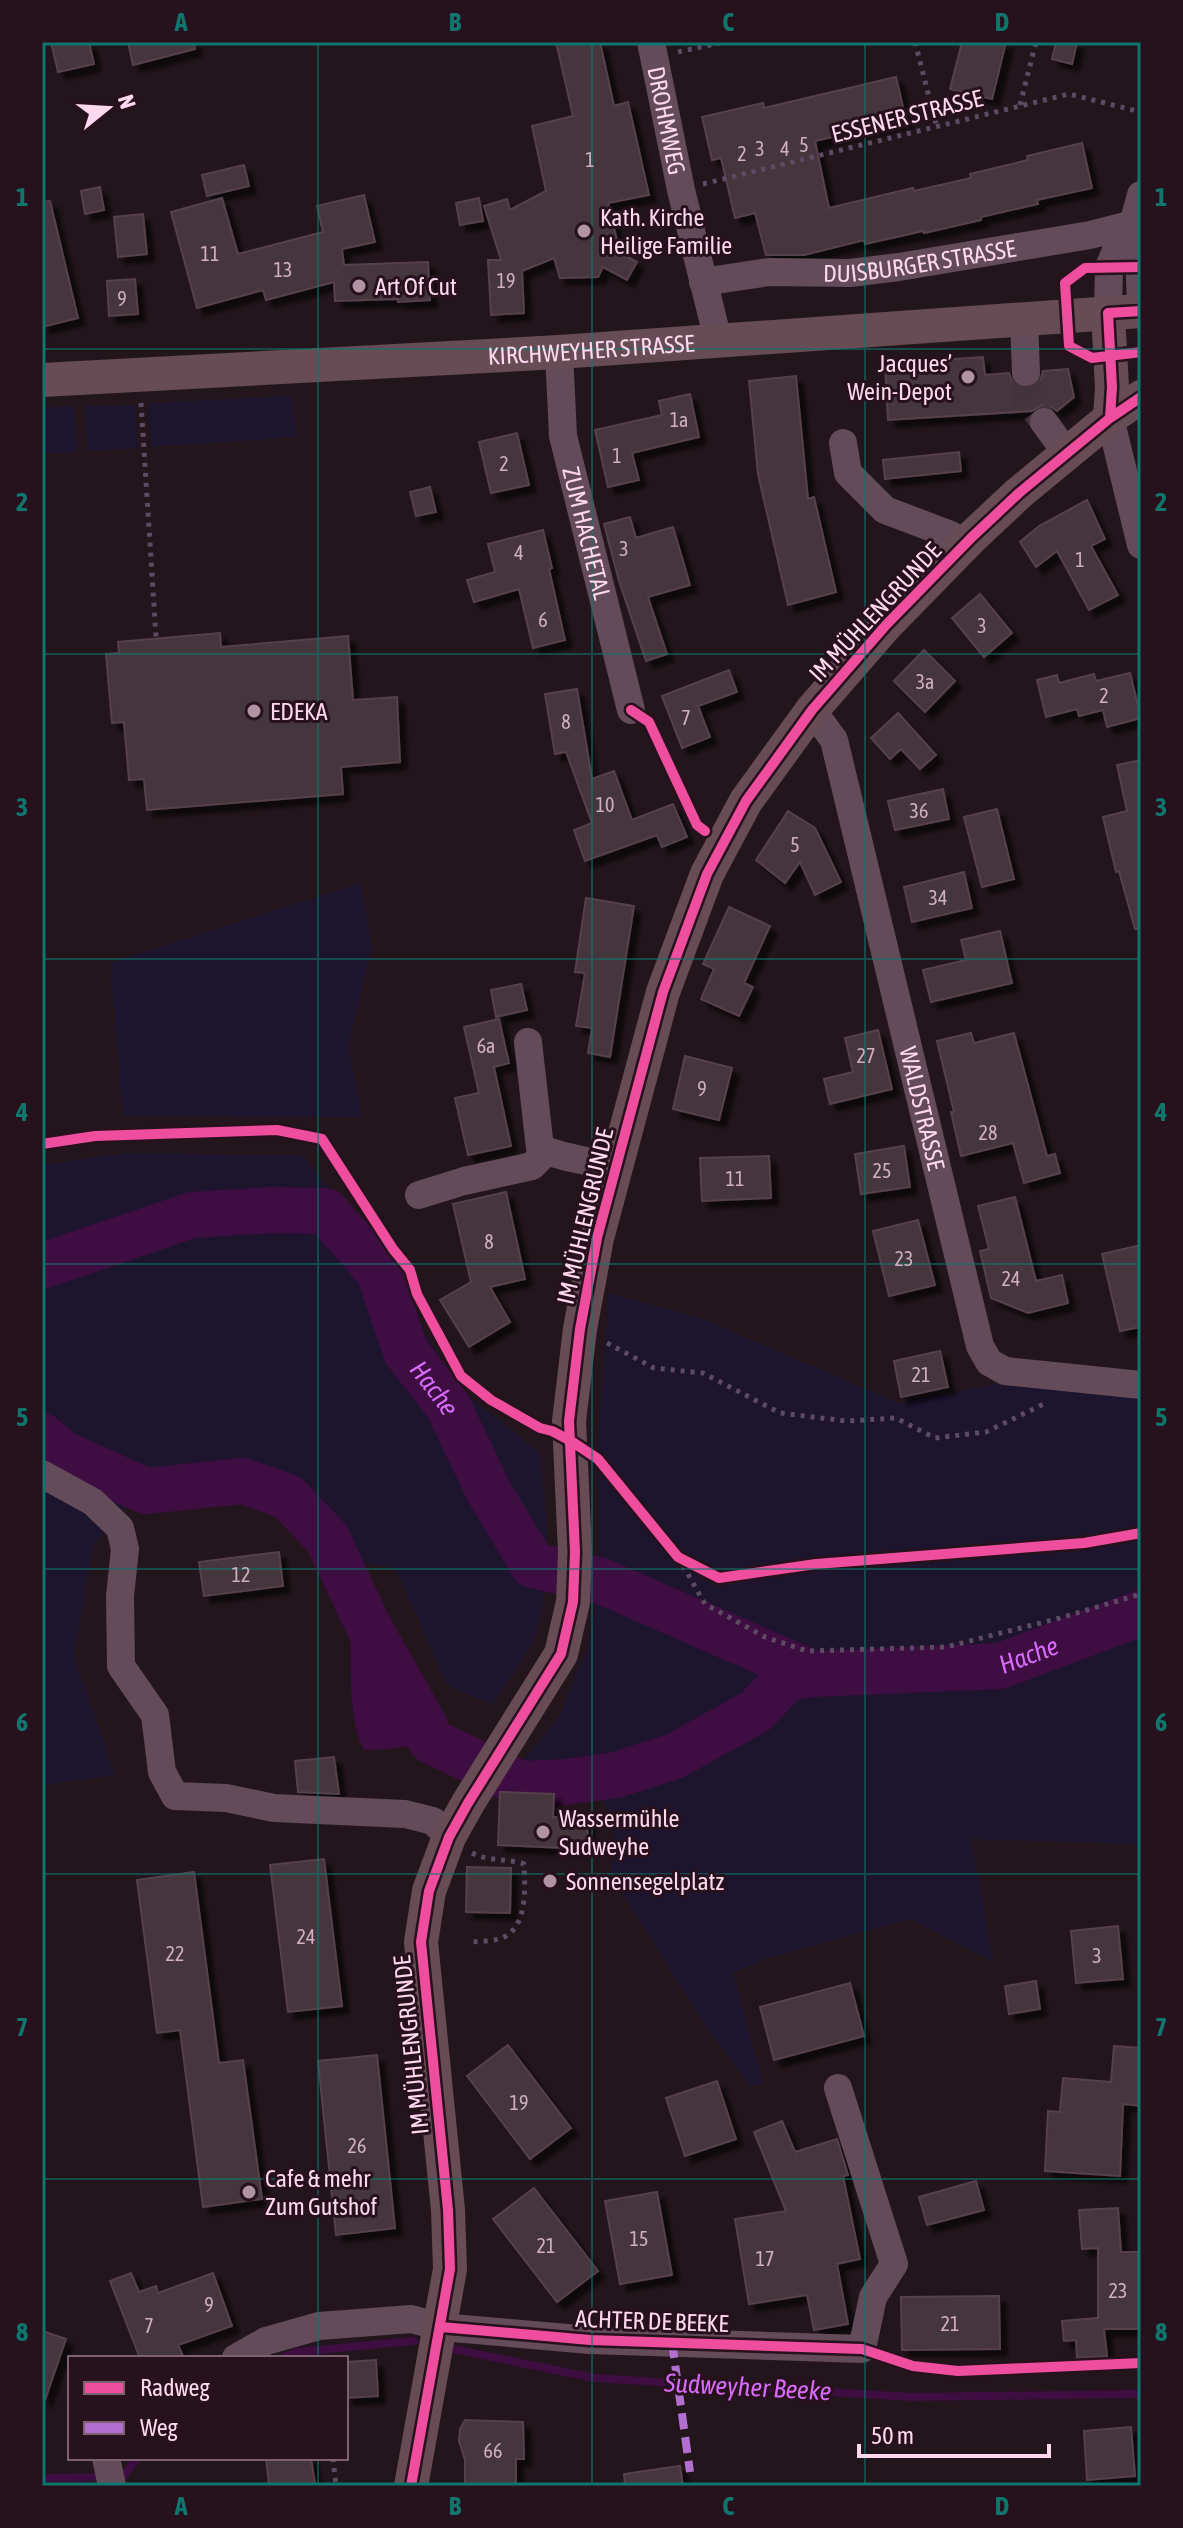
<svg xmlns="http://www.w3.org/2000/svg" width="1183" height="2528" viewBox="0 0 1183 2528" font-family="'Asap Condensed',sans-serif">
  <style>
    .green { fill: #1d142e }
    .water { fill: #3e0d41 }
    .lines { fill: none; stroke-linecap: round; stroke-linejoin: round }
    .stream { stroke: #3e0d41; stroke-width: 8 }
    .river { stroke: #3e0d41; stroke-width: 46 }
    .building { fill: #44343c; stroke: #55414b; stroke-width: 2; filter: url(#shadow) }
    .minor-tunnel { stroke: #43333c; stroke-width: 28; stroke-dasharray: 28 14; stroke-linecap: butt }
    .path { stroke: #5d4a63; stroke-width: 5; stroke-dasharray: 4 6; stroke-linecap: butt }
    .minor { stroke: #634b5a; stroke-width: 28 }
    .major { stroke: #674c55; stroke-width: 34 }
    .quiet { stroke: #b36fd0; stroke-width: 8; stroke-dasharray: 16 8; stroke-linecap: butt }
    .cycleway-casing { stroke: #27111d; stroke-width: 15 }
    .cycleway { stroke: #ef4d9e; stroke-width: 10 }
    .grid { fill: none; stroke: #0f766e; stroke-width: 2; stroke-opacity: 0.55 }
    .poi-dot { fill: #b194a4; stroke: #27111d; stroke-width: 3 }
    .labels { text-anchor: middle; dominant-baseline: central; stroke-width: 6; stroke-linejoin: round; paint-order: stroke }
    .number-label { font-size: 20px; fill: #d0afc2 }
    .street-label { font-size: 24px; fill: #fed8ee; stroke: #27111d }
    .poi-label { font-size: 24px; fill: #fed8ee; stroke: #27111d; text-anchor: start }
    .water-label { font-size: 26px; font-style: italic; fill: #d86afa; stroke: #27111d }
    .neatline { fill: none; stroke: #0f766e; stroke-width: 3 }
    .grid-label { font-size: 26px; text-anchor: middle; font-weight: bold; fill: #0f766e }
  </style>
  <defs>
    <filter id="shadow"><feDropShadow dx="7" dy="7" stdDeviation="2" flood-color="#0009"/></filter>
  </defs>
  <rect width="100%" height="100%" fill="#22161c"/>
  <!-- green -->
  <path class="green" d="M292 396 296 437 151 447 148 403Z
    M135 405 138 448 87 451 85 406Z
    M74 406 77 452 42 454V408Z
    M361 883 372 947 348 1046 362 1117 123 1116 110 963Z
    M126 1153 302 1155 381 1250 453 1383 540 1453C546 1511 556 1587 532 1642 522 1664 505 1685 493 1705L447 1685 396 1569 349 1558 282 1480 223 1470 134 1499 93 1546 74 1657 115 1775 42 1785V1165Z
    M609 1293 700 1318 899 1403 1002 1383 1141 1394V1844L971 1839 994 1962 910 1919 765 1959 733 1973 763 2084 751 2087 703 2022 610 1873 614 1825 598 1788 585 1767 532 1773 516 1768 558 1719 588 1646 594 1613 599 1547 597 1454Z"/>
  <!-- water -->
  <path class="water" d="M380 1627 412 1669 437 1709 441 1735C419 1749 390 1749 364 1750 347 1716 352 1668 350 1631Z"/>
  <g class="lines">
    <!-- stream -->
    <path class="stream" d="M453 2349 594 2378 912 2397 1141 2394
      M282 2358 297 2352 414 2341
      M123 2477 137 2458
      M42 2478 102 2477"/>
    <!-- river -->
    <g class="river">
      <path id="s1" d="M42 1266 192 1215 272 1210 326 1211 379 1272 406 1352 448 1406 489 1492 533 1565 601 1581 814 1674 1000 1666 1141 1613"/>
      <path d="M42 1436 62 1453 146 1491 243 1481 288 1497 327 1538 370 1629 424 1724 431 1741 521 1784 567 1782 616 1775 675 1756 756 1711 787 1678 814 1674"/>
    </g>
  </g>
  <!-- building -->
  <path class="building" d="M51 42H89L94 64 58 72Z
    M128 42H194L195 49 133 65Z
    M556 42H600L614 106 628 102 649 195 608 203 620 253 637 262 627 280 603 267 598 277 560 278 554 258 522 271 524 313 491 315 488 260H501L484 206 507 199 510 210 546 191 532 126 573 116Z
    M962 42H1006L992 99 950 89Z
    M1056 42H1077L1072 64 1052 59Z
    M896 77 906 120 815 141 829 208 913 188 914 191 971 178 970 174 1028 160 1027 156 1082 143 1092 188 1037 200 1038 204 981 217V220L924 233 923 231 865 244 864 240 804 255H766L755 213 735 218 721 158 712 160 702 117 763 103 764 108Z
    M244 165 249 186 207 196 202 175Z
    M100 187 104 210 85 214 81 191Z
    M364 195 375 242 342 249 344 265 428 262 430 300 398 302V299L335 301 334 282 266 300 263 290 197 308 171 212 222 198 238 254 323 232 317 206Z
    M479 198 483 221 460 225 456 203Z
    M50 201 78 318 42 327V202Z
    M143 214 147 254 118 257 114 217Z
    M135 279 138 314 109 316 107 281Z
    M983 357 985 375 1009 373 1012 382 1017 387 1026 389 1036 386 1041 379 1043 371 1068 369 1074 397 1057 411 1050 406 1043 405 1032 411 888 420 885 364Z
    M796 376 808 499 814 497 836 592 788 605 758 474 749 381Z
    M690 394 699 437 632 453 639 480 608 487 595 430 662 415 659 401Z
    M517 433 529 485 491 493 479 442Z
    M959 452 961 471 885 479 883 460Z
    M430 487 436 512 416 516 410 492Z
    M1087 500 1105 539 1091 546 1118 595 1089 610 1057 551 1036 567 1020 542 1039 526Z
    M630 517 636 538 673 527 690 585 648 597 667 654 646 661 619 581 604 524Z
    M543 530 552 568 549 569 565 640 533 648 519 589 474 602 467 580 495 572 488 544Z
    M980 594 1012 633 984 657 952 618Z
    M220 633 221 647 348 636 353 700 397 697 400 762 341 767 343 794 147 810 144 779 129 780 124 722 112 723 106 654 119 653 118 642Z
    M924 650 955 681 925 712 894 681Z
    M729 670 737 692 698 706 710 737 682 748 662 696Z
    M1130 673 1141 718 1107 727 1103 710 1079 716 1077 709 1046 717 1037 680 1057 675 1059 683 1094 674 1096 681Z
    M577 689 592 779 614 771 632 820 673 804 687 837 662 847 657 835 585 861 574 830 592 823 566 752 555 754 545 694Z
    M898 713 936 755 920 769 901 749 890 759 871 738Z
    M1141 760V929H1135L1119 871 1116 872 1103 817 1127 811 1117 765Z
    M943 789 949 819 895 830 888 801Z
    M997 809 1014 879 982 887 964 817Z
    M788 811 815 828 841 882 815 895 800 862 785 883 756 860Z
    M964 872 972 908 912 922 904 887Z
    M586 898 634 906 610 1057 588 1053 592 1028 576 1026 585 973 575 972Z
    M729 907 770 926 744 983 753 987 739 1016 701 999 714 969 703 964Z
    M1000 931 1012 983 931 1002 923 970 966 960 961 940Z
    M521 984 527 1010 496 1017 491 990Z
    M499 1019 509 1063 494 1067 511 1146 468 1155 455 1098 479 1093 464 1027Z
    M878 1030 892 1089 830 1104 824 1079 853 1072 845 1038Z
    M971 1033 974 1043 1014 1033 1047 1156 1055 1154 1060 1173 1024 1183 1013 1143 961 1156 951 1112H954L937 1041Z
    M685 1056 732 1068 719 1120 673 1109Z
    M904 1146 910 1187 861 1194 855 1154Z
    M769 1156 771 1198 702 1201 700 1158Z
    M506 1192 525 1279 490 1287 510 1322 469 1347 440 1300 471 1282 453 1204Z
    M1015 1197 1036 1281 1062 1275 1068 1303 1028 1313 991 1298 980 1251 989 1249 978 1206Z
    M918 1220 935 1285 889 1296 873 1231Z
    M1141 1245V1327L1120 1331 1102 1254Z
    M940 1351 948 1387 901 1397 894 1361Z
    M279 1552 283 1586 204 1596 199 1562Z
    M334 1757 339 1794 298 1792 295 1761Z
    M500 1792 554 1794 553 1817 588 1818 587 1849 498 1845Z
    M324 1859 342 2006 288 2012 270 1865Z
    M467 1867 511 1868 510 1913 466 1912Z
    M194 1872 219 2063 243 2060 262 2199 203 2207 180 2030 157 2033 137 1880Z
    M1118 1926 1123 1979 1076 1983 1071 1931Z
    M1036 1981 1040 2009 1009 2014 1005 1986Z
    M850 1983 864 2036 774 2060 760 2007Z
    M508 2045 571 2128 530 2159 467 2076Z
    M1114 2046 1141 2048V2106L1123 2104 1120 2176 1045 2171 1048 2111 1060 2112 1063 2078 1111 2082Z
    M377 2055 395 2228 336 2235 318 2061Z
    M717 2081 736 2139 685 2156 666 2098Z
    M782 2121 795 2152 837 2139 848 2175 843 2176 860 2259 837 2264 848 2324 814 2330 807 2295 749 2304 735 2219 786 2211 754 2132Z
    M976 2181 984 2210 927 2225 919 2197Z
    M534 2188 598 2271 557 2302 493 2219Z
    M657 2192 672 2275 620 2284 605 2201Z
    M1118 2208 1121 2252H1138V2329H1104L1107 2356 1077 2358 1076 2340 1064 2341 1062 2321 1098 2318V2248L1082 2249 1079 2210Z
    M131 2273 139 2292 156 2286 158 2293 213 2273 232 2326 178 2345 184 2358H140L110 2281Z
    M999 2296 1000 2349 902 2350 901 2297Z
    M42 2331 66 2339 45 2400 42 2399Z
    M376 2360 378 2396 346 2398V2362Z
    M465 2420 523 2422 524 2459H516V2486H465V2460L459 2441 460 2429Z
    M1131 2427 1135 2476 1087 2480 1084 2431Z
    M266 2458H311L315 2484 269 2486Z
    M680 2466 683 2486H625L624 2474Z"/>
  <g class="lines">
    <!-- minor-tunnel -->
    <path class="minor-tunnel" d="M1026 372 1027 399 1044 422"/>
    <!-- path -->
    <path class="path" d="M915 42 937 128
      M678 52 724 42
      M1020 105 1036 42
      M703 184 1069 94 1141 112
      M141 403 156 637
      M607 1343 654 1368 703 1373 780 1413 846 1421 896 1418 935 1438 986 1432 1048 1402
      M678 1557 705 1604 765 1637 807 1651 946 1647 1060 1618 1141 1594
      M472 1853C491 1862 505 1858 524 1864 525 1886 528 1925 504 1937 496 1941 481 1941 472 1942
      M333 2458 336 2486"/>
    <!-- minor -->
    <g class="minor">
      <path id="s2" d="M651 42 681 190 718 340"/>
      <path d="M1133 224 1139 254 1141 305"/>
      <path id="s3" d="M703 282 769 272 850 273 899 267 1090 235 1133 224"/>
      <path d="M1108 313 1109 267 1115 253 1133 224 1141 195"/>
      <path d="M1024 319 1026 372"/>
      <path id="s4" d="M559 352 563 436 631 710"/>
      <path d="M1110 418 1141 545"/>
      <path d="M1044 422 1068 455"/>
      <path d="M843 443 848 473 885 510 951 535 963 546"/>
      <path id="s5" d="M812 710 834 740 980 1346 989 1362 1005 1371 1141 1385"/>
      <path d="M528 1042 540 1148C563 1159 590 1160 615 1168"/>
      <path d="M419 1195 464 1181 532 1166 547 1151"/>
      <path d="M42 1474 93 1502 120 1528 125 1549 120 1596 121 1666 155 1715 162 1772 175 1796 226 1798 274 1808 405 1814 433 1821 449 1837"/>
      <path d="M236 2358 266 2341 319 2326 411 2319 441 2327 590 2340 862 2349 873 2297 894 2264 838 2088"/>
      <path d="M106 2458 112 2486"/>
    </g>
    <!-- major -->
    <g class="major">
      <path d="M1108 313 1112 387 1110 418"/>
      <path id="s6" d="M42 380 559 352 1141 311"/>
      <path d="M411 2486 450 2269 448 2210 421 1942 429 1891 449 1837 468 1803 561 1654 573 1602 575 1552 569 1421 580 1329 597 1238 663 992 707 874 746 801 812 710 886 625 972 537 1019 493 1110 418 1141 397"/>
    </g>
    <!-- quiet -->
    <path class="quiet" d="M672 2342 690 2472"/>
    <defs>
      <path id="cycleway" d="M1141 267 1085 268 1065 283 1069 346 1092 358 1141 352
        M1110 418 1112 387 1108 313 1141 311
        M631 710 649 722 697 825 705 831
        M42 1144 95 1136 277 1130 322 1139 393 1249 410 1270 417 1294 461 1376 491 1400 540 1428 552 1431 571 1441 598 1459 678 1557 719 1578 816 1564 1084 1543 1141 1533
        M441 2327 590 2340 862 2349 913 2366 958 2371 1141 2363
        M411 2486 450 2269 448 2210 421 1942 429 1891 449 1837 468 1803 561 1654 573 1602 575 1552 569 1421 580 1329 597 1238 663 992 707 874 746 801 812 710 886 625 972 537 1019 493 1110 418 1141 397"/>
    </defs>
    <!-- cycleway casing -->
    <use href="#cycleway" class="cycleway-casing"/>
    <!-- cycleway -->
    <use href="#cycleway" class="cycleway"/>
  </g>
  <!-- grid -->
  <path class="grid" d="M318 42V2358M592 42V2486M865 42V2486M42 349H1141M42 654H1141M42 959H1141M42 1264H1141M42 1569H1141M42 1874H1141M42 2179H1141M318 2458V2486"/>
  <!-- markers -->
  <g class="poi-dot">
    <circle cx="584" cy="231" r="8"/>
    <circle cx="359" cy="286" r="8"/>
    <circle cx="968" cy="377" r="8"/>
    <circle cx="254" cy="711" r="8"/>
    <circle cx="543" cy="1832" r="8"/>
    <circle cx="550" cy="1881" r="8"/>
    <circle cx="249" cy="2192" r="8"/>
  </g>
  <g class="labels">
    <!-- number labels -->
    <g class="number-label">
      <text x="804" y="144">5</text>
      <text x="760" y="148">3</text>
      <text x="785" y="148">4</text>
      <text x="742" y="153">2</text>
      <text x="590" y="159">1</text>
      <text x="210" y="253">11</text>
      <text x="283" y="269">13</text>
      <text x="506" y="280">19</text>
      <text x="122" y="298">9</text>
      <text x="679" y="419">1a</text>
      <text x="617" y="455">1</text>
      <text x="504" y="463">2</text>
      <text x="624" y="548">3</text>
      <text x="519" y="552">4</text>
      <text x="1080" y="559">1</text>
      <text x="543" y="619">6</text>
      <text x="982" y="625">3</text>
      <text x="925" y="681">3a</text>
      <text x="1104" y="695">2</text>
      <text x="686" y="717">7</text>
      <text x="566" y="721">8</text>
      <text x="605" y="804">10</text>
      <text x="919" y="810">36</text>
      <text x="795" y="844">5</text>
      <text x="938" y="897">34</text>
      <text x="486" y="1045">6a</text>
      <text x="866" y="1055">27</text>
      <text x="702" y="1088">9</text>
      <text x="988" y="1132">28</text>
      <text x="882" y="1170">25</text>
      <text x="735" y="1178">11</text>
      <text x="489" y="1241">8</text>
      <text x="904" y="1258">23</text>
      <text x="1011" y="1278">24</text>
      <text x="921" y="1374">21</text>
      <text x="241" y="1574">12</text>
      <text x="306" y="1936">24</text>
      <text x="175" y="1953">22</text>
      <text x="1097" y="1955">3</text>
      <text x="519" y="2102">19</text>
      <text x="357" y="2145">26</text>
      <text x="639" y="2238">15</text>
      <text x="546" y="2245">21</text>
      <text x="765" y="2258">17</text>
      <text x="1118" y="2290">23</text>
      <text x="209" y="2304">9</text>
      <text x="950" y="2323">21</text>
      <text x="149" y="2325">7</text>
      <text x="493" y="2450">66</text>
    </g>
    <!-- street labels -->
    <g class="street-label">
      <text transform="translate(907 116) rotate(-14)">ESSENER STRASSE</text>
      <text stroke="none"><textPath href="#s2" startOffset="80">DROHMWEG</textPath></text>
      <text stroke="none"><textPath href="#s3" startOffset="218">DUISBURGER STRASSE</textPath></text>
      <text stroke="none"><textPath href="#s6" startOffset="550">KIRCHWEYHER STRASSE</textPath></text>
      <text stroke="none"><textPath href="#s4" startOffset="184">ZUM HACHETAL</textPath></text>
      <text transform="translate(875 612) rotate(-47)">IM MÜHLENGRUNDE</text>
      <text stroke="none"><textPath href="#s5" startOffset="416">WALDSTRASSE</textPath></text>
      <text transform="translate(585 1216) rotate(-77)">IM MÜHLENGRUNDE</text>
      <text transform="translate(411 2045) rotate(-96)">IM MÜHLENGRUNDE</text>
      <text transform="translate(652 2321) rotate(2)">ACHTER DE BEEKE</text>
    </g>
    <!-- poi labels -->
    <g class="poi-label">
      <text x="600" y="217">Kath. Kirche<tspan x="600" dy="28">Heilige Familie</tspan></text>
      <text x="375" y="286">Art Of Cut</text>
      <text x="952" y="363" text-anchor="end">Jacques’<tspan x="952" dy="28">Wein-Depot</tspan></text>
      <text x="270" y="711">EDEKA</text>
      <text x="559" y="1818">Wassermühle<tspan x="559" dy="28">Sudweyhe</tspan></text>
      <text x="566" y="1881">Sonnensegelplatz</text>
      <text x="265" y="2178">Cafe &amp; mehr<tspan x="265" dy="28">Zum Gutshof</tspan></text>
    </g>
    <!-- water labels -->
    <g class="water-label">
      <text stroke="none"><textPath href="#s1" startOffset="504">Hache</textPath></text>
      <text stroke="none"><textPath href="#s1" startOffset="1226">Hache</textPath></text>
      <text transform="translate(748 2387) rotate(3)">Sudweyher Beeke</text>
    </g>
  </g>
  <!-- border -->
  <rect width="1183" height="2528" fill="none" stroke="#27111d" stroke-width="88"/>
  <!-- legend -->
  <rect x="68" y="2356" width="280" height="104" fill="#27111d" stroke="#7d6171" stroke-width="2"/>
  <rect x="84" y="2382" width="40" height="12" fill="#ef4d9e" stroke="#7d6171" stroke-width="2"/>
  <text x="140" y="2396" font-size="24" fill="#fed8ee">Radweg</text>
  <rect x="84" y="2422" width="40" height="12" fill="#b36fd0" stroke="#7d6171" stroke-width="2"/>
  <text x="140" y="2436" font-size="24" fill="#fed8ee">Weg</text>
  <!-- north arrow -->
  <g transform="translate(108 108) rotate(72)" stroke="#27111d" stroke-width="6" paint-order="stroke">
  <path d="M0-6L14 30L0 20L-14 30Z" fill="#fed8ee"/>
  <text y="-12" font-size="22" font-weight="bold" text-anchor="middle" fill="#fed8ee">N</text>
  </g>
  <!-- scale -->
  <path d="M859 2444v12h190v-12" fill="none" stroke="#fed8ee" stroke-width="4"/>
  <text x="871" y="2444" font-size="24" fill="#fed8ee" stroke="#27111d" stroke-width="6" paint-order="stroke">50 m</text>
  <rect x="44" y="44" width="1095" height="2440" class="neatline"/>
  <g class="grid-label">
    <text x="181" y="31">A</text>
    <text x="455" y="31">B</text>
    <text x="728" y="31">C</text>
    <text x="1002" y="31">D</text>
    <text x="22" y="206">1</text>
    <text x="1161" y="206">1</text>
    <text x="22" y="511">2</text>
    <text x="1161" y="511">2</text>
    <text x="22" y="816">3</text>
    <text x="1161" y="816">3</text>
    <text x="22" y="1121">4</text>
    <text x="1161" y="1121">4</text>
    <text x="22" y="1426">5</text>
    <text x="1161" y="1426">5</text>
    <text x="22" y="1731">6</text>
    <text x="1161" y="1731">6</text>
    <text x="22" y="2036">7</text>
    <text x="1161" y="2036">7</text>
    <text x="22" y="2341">8</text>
    <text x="1161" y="2341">8</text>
    <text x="181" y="2515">A</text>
    <text x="455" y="2515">B</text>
    <text x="728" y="2515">C</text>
    <text x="1002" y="2515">D</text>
  </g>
</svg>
